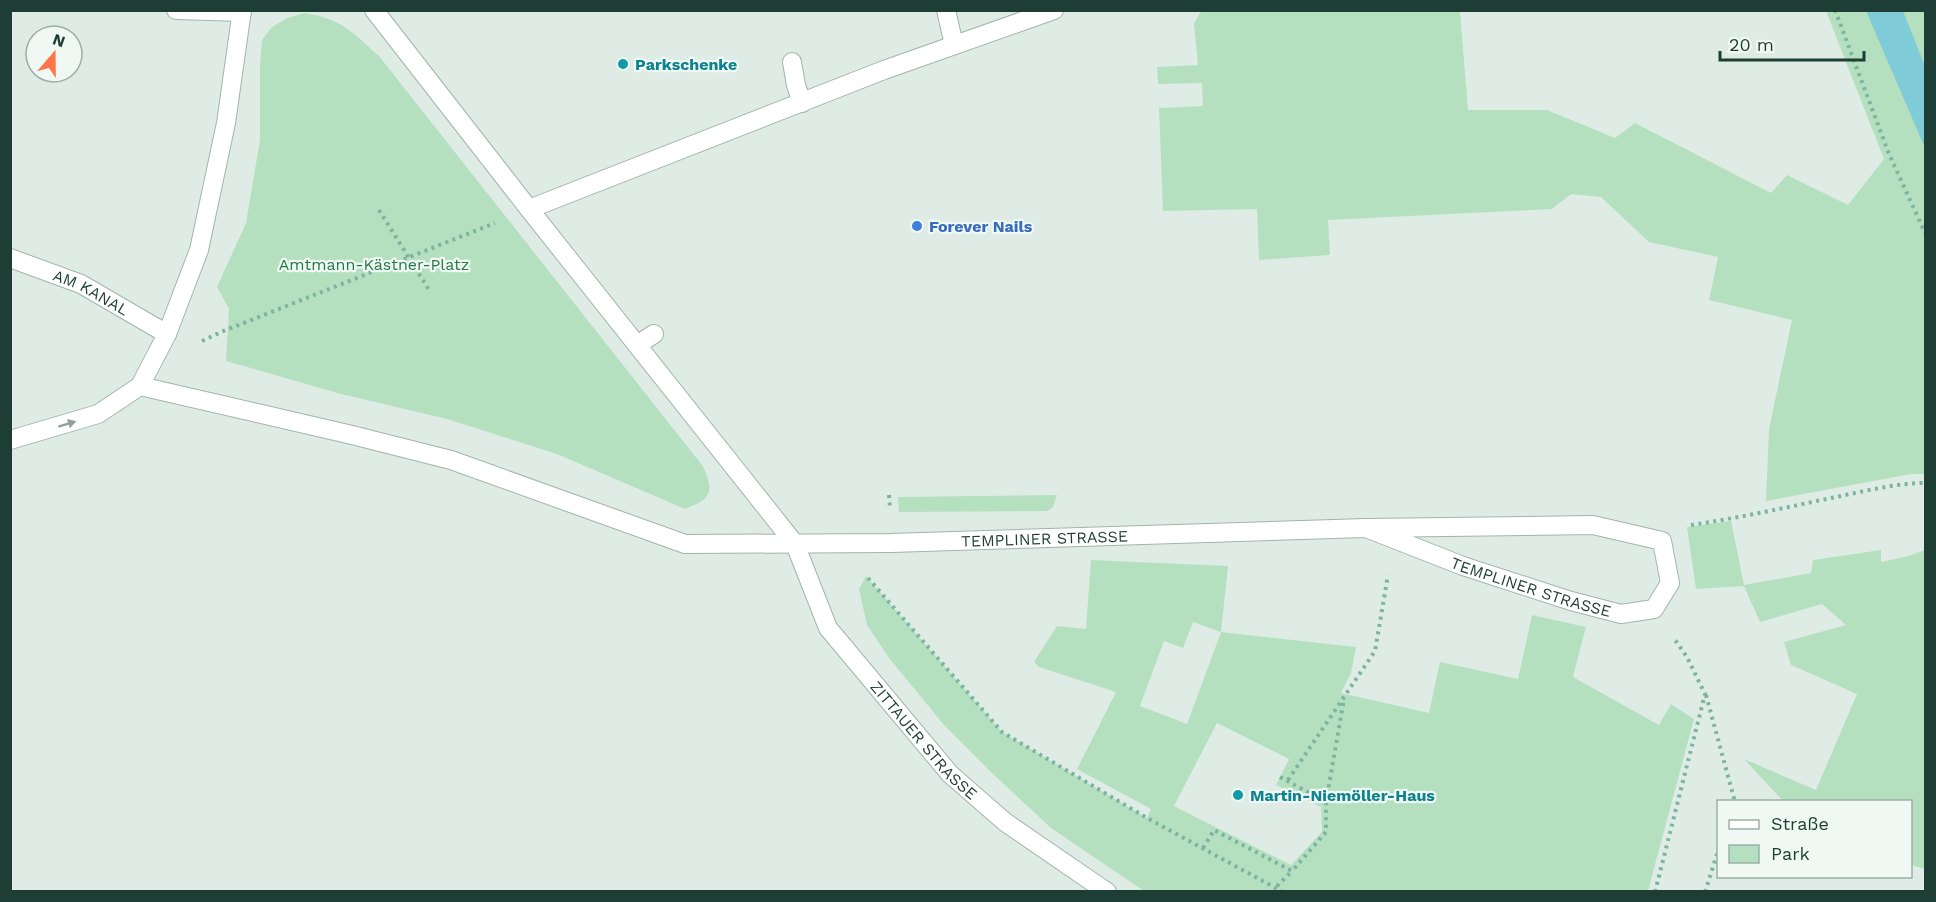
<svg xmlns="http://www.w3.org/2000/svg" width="1936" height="902" viewBox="0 0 1936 902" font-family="'Work Sans',sans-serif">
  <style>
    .green { fill: #b5e0c0; fill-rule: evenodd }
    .water { fill: #80cbd8 }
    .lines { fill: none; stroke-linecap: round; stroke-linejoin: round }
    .service-casing { stroke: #a1b4ad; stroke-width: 20 }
    .minor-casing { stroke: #a1b4ad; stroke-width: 20 }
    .path { stroke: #7cb3a1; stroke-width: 4; stroke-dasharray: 3 4.5; stroke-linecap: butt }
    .service { stroke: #fff; stroke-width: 18 }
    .minor { stroke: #fff; stroke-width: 18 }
    .oneway { fill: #8e9e9a }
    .culture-dot { fill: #0f9aa8; stroke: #f0f8f4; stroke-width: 2 }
    .shop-dot { fill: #3f7fe0; stroke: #f0f8f4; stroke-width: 2 }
    .labels { text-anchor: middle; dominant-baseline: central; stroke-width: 4.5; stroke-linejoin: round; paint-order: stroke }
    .culture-label { font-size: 16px; font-weight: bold; fill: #0d838f; stroke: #f0f8f4; text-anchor: start }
    .shop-label { font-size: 16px; font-weight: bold; fill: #366cbe; stroke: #f0f8f4; text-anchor: start }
    .park-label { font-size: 16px; fill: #247944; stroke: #f0f8f4 }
    .street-label { font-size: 16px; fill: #1e3e35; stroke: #f0f8f4 }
  </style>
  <rect width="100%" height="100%" fill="#dfece6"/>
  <!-- green -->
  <path class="green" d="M1201 11H1460L1468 110H1547L1615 138 1635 123 1771 193 1787 175 1848 205 1884 159 1826 11H1925V474H1911L1766 501 1769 429 1792 320 1709 300 1718 257 1649 242 1601 197 1571 194 1552 209 1328 220 1330 255 1259 260 1257 209 1163 211 1159 108 1203 106 1202 83 1158 84 1157 67 1198 65 1194 24Z
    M305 13C342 19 352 32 379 56L702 465C715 491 712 499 685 509L557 454 447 419 341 394 226 361 229 309 217 287 246 223 260 140V65L262 40 272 27 287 18Z
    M1057 495 1053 507 1047 511 899 512 898 497Z
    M1731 521 1744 585 1811 573 1813 560 1881 550V562L1908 556 1925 550V869L1911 865 1910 802 1783 801 1744 759 1816 790 1857 694 1791 665 1784 642 1846 625 1822 604 1760 622 1744 586 1696 589 1687 527Z
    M1091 560 1228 566 1221 632 1356 647 1351 673 1341 693 1429 713 1440 662 1518 679 1532 615 1586 627 1573 677 1659 725 1671 704 1694 719 1648 891H1144L1051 828 994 775 944 725 889 658 867 625 859 589 866 576 1002 732 1147 818 1151 809 1077 769 1116 692 1039 667 1034 662 1057 626 1086 629ZM1193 622 1221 632 1187 724 1140 706 1164 641 1183 648ZM1217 723 1289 759 1276 785 1321 807 1322 832 1291 865 1174 806Z"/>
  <!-- water -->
  <path class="water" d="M1866 11H1903L1925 66V148Z"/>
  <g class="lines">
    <defs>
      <path id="service" d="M176 10 242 12
        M946 10 954 45
        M792 62 796 85 802 103
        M637 345 654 334"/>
      <g id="minor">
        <path id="s1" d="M374 10 529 209 795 544 828 628 950 774 1005 822 1107 892"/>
        <path d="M529 209 884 70 1054 10"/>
        <path id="s2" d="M10 258 81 284 167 334"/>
        <path id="s3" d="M140 386 352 435 451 460 685 544 891 543 1366 528 1463 566 1571 601 1621 614 1654 609 1670 583 1662 541 1593 525 1366 528"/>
        <path d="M10 440 98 414 140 386 167 334 199 250 226 123 242 10"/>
      </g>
    </defs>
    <!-- service casing -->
    <use href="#service" class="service-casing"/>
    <!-- minor casing -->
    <use href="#minor" class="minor-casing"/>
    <!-- path -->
    <path class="path" d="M1835 10 1889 154 1926 235
      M379 210 429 290
      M202 341 221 332 495 223
      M889 495 890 508
      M1691 525C1738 518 1784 508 1831 498 1862 492 1894 483 1926 483
      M868 578 1002 732 1147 818 1283 892
      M1706 695 1735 802
      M1280 777 1326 802V832L1292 871
      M1288 780 1375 651 1388 575
      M1326 802 1344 699
      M1203 848 1214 830 1292 871 1275 888
      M1655 892 1705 694 1687 657 1673 637
      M1705 892 1718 851"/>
    <!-- service -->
    <use href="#service" class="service"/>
    <!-- minor -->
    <use href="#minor" class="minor"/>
  </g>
  <!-- one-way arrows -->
  <defs><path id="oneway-solid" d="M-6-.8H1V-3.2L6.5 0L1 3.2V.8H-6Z" transform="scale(1.5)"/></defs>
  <use class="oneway" href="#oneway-solid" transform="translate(67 424) rotate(-17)"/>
  <!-- markers -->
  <g class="culture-dot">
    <circle cx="623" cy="64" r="6"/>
    <circle cx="1238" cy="795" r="6"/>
  </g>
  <circle class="shop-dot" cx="917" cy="226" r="6"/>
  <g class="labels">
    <!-- culture labels -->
    <g class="culture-label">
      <text x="635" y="64">Parkschenke</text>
      <text x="1250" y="795">Martin-Niemöller-Haus</text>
    </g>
    <!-- shop labels -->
    <g class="shop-label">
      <text x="929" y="226">Forever Nails</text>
    </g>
    <!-- park labels -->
    <g class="park-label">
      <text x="374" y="264">Amtmann-Kästner-Platz</text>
    </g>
    <!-- street labels -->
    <g class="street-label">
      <text stroke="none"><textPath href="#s2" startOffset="88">AM KANAL</textPath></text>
      <text stroke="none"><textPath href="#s3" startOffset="928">TEMPLINER STRASSE</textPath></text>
      <text stroke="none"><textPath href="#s3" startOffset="1425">TEMPLINER STRASSE</textPath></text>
      <text stroke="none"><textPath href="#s1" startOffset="918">ZITTAUER STRASSE</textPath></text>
    </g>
  </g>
  <!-- border -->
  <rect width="1936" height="902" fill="none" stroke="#1e3e35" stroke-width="24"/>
  <!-- legend -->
  <rect x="1717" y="800" width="195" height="78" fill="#f0f8f4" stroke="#9caea8" stroke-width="1.5"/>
  <rect x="1729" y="820" width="30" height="9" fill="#ffffff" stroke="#9caea8" stroke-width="1.5"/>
  <text x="1771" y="830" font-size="18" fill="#1e3e35">Straße</text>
  <rect x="1729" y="845" width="30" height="18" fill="#b5e0c0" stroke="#9caea8" stroke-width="1.5"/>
  <text x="1771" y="860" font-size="18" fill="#1e3e35">Park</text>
  <!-- north arrow -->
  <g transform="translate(54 54) rotate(20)"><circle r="28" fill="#f0f8f4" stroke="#9caea8" stroke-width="1.5"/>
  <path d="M0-4.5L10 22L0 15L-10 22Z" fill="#ff754a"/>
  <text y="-9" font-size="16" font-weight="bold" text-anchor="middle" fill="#1e3e35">N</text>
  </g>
  <!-- scale -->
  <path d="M1720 51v9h144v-9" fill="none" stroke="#1e3e35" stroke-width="3"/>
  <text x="1729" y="51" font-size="18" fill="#1e3e35" stroke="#f0f8f4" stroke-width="4.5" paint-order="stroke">20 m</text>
</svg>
